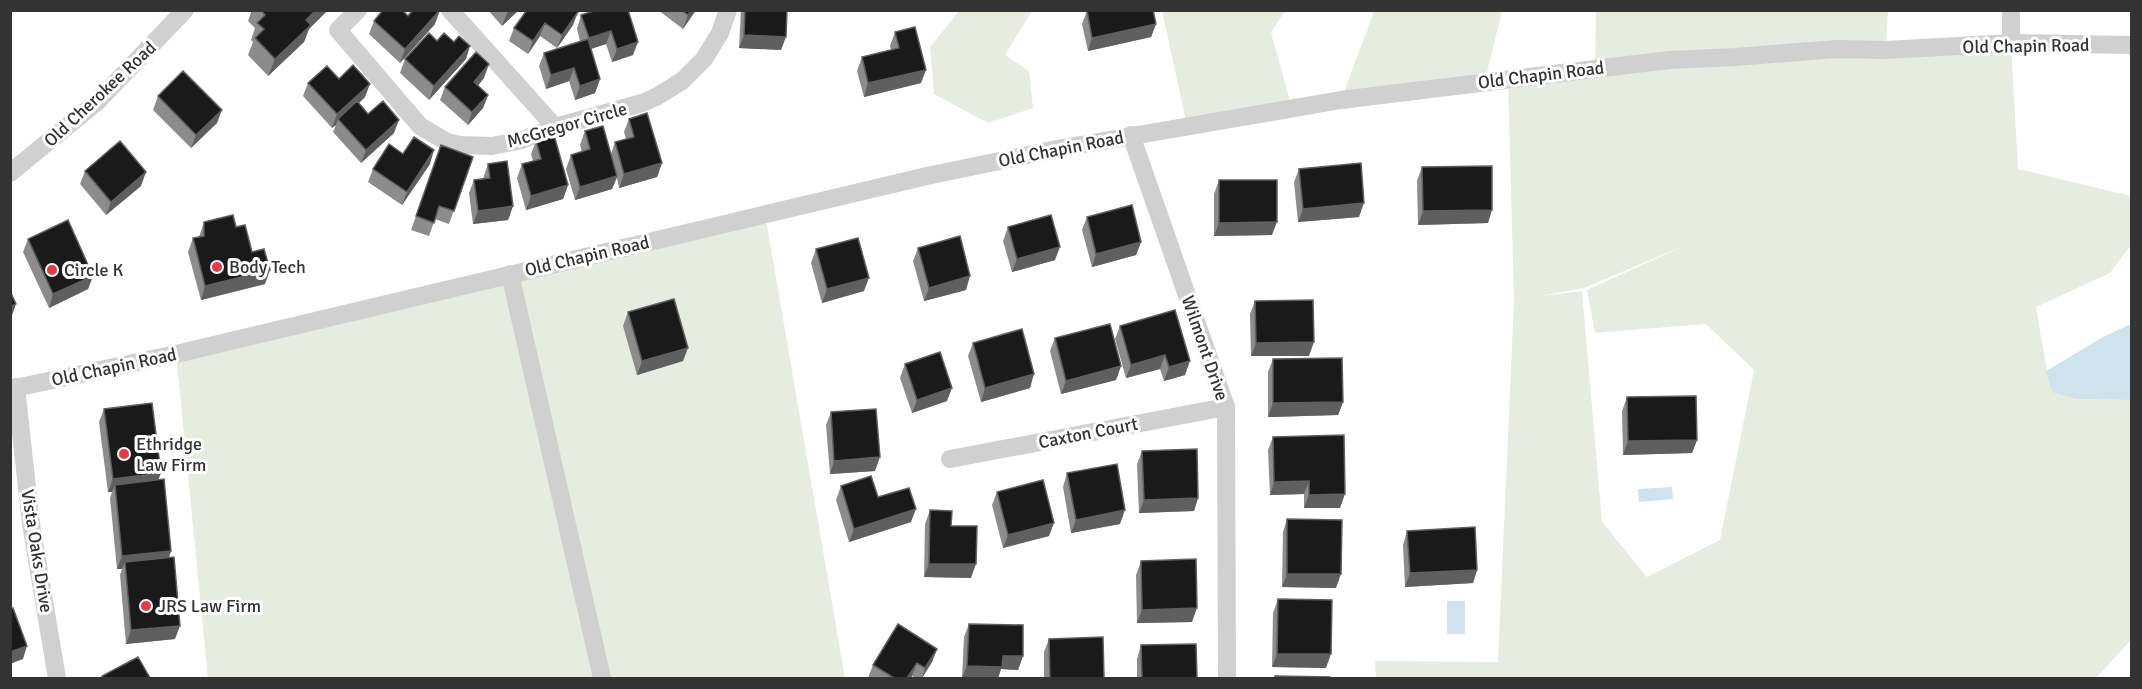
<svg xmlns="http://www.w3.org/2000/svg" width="2142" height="689" viewBox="0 0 2142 689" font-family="Signika,sans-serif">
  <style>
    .green { fill: #e6ecdf; fill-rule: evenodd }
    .water { fill: #cfe2ee }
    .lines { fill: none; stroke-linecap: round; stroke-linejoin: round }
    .minor { stroke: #d0d0d0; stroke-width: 18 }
    .wall { fill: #8c8c8c }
    .shaded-wall { fill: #5f5f5f }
    .building { fill: #1a1a1a; stroke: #5f5f5f; stroke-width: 1.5 }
    .poi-dot { fill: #e63946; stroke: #fff; stroke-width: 2 }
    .labels { text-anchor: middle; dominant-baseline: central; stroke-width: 6; stroke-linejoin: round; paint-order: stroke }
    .street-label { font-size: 18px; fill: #333; stroke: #fff }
    .poi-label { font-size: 18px; fill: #333; stroke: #fff; text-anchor: start }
  </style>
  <rect width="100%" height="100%" fill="#fff"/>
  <!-- green -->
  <path class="green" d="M959 11H1032L1005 55 1029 71 1033 108 988 123 934 94 930 47Z
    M1162 11H1285L1271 32 1292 108 1187 126Z
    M1374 11H1502L1485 81 1341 100Z
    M1596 11H1888L1886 50 2011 43 2018 169 2131 196V245L2110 273 2036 307 2047 371 2076 399 2131 400V640L2096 678H1376L1375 661 1498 662 1514 300 1508 79 1595 68ZM1688 244 1587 290 1595 333 1706 324 1754 370 1720 540 1647 577 1602 522 1582 291 1540 296 1584 288Z
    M765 214 845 678H208L176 354Z"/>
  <!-- water -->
  <path class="water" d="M2131 324V400L2076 399 2052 392 2046 371 2103 337Z
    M1672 487 1673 499 1639 502 1638 489Z
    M1447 601H1465V634H1447Z"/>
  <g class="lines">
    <!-- minor -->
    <path class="minor" d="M358 10 338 30 420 126 447 142 461 145 492 146 522 140 555 127 642 103 656 97 682 81 704 59 720 33 728 10
      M450 10 555 127
      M2011 43V10
      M1131 135 1226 407 1227 678
      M10 173 98 101 185 10
      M510 274 602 678
      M16 387 31 524 57 678
      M10 389 176 354 927 176 1057 149 1341 100 1669 60 1735 57 1837 49 1886 50 2011 43 2132 45
      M950 459 1226 407"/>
  </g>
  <!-- wall -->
  <path class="wall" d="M252 10H328L309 29 304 42 268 76 248 55 253 42 251 40 255 28 248 21Z
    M488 10H519L502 26Z
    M527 10 573 25 557 48 540 36 528 54 509 41 514 28Z
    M597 10 633 55 612 62 606 44 591 49 600 79 595 93 575 100 569 81 546 89 539 66 544 53 580 41 577 29 581 15Z
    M658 10H696L683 29Z
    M741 10H787L781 50 739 48Z
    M1087 11 1156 24 1151 37 1088 51 1082 24Z
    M408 16 435 24 400 63 369 34 374 21Z
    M895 32 921 83 864 97 857 71 862 57 891 50 890 46Z
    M405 59H466L429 100 400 73Z
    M484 78 478 86 488 95 483 108 468 125 440 100 445 87Z
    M339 79 365 97 358 104 368 114 394 133 361 163 333 132 336 125 332 128 303 96 308 83Z
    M158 96 217 123 191 148 153 110Z
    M629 119 662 163 657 177 619 188 617 178 612 189 575 200 566 169 571 155 582 152 580 145 585 131 611 154 615 142 626 139 624 132Z
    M536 141 568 185 563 199 526 210 517 178 522 164 533 161 531 154Z
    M441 145 473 157 449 224 435 219 429 236 411 230Z
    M403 154 430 164 402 205 368 182 373 169Z
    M488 164 513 206 508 220 473 224 469 193 474 180 483 179Z
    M1422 167 1488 223 1418 225 1417 181Z
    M1299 169 1359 217 1298 222 1294 182Z
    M85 171 141 186 106 215 80 184Z
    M1219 180 1272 235 1214 236V194Z
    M1087 217 1141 242 1136 255 1092 267 1082 230Z
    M204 222 236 227 252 252 265 284 201 300 188 252 193 238 199 237Z
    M1008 227 1055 260 1012 272 1003 241Z
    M28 239 93 276 88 289 49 308 23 252Z
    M918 248 966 290 924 301 913 261Z
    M816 249 864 291 822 303 811 263Z
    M1255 301 1309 356H1251L1250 314Z
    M1175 310 1185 375 1164 381 1160 369 1126 378 1115 339 1120 326Z
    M628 312 683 361 637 375 623 326Z
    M1055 338 1121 366 1116 380 1061 394 1050 351Z
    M973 343 1030 388 981 402 968 356Z
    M1273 359 1343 402 1338 415 1268 417V372Z
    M905 364 947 401 912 413 900 378Z
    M1627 397 1697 440 1692 453 1623 455 1622 411Z
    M104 409 158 480 171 551 169 558 175 639 126 644 120 575 122 569H117L110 498 112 492H108L99 422Z
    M831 412 875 471 830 474 826 425Z
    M1273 437 1340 508H1304V494L1270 495 1268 450Z
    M1142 451 1198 498 1194 511 1139 513 1137 464Z
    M1067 473 1120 524 1071 533 1063 487Z
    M841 486 878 497 911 522 849 542 836 500Z
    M997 492 1049 536 1003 548 992 505Z
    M930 510 951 526 971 578 924 577 925 524Z
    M1287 519 1336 588 1282 587 1283 532Z
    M1407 531 1477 570 1473 583 1405 587 1403 545Z
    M1141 561 1192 622 1137 623 1136 575Z
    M1278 599 1326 668 1272 667 1273 613Z
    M969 624 1023 656 1018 670 1001 669 998 678H962L964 637Z
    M1049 639 1104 678H1044V652Z
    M1141 645 1197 678H1137V659Z
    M937 649 932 662 922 678H916L912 676 911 678H868L873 665Z"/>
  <!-- shaded-wall -->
  <path class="shaded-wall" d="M316 10H328L309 29 304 42 268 76 275 59 306 20Z
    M440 10 435 24 400 63 405 49Z
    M509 10H519L502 26 507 13Z
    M691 10H696L683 29 688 15Z
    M578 12 573 25 557 48 562 35Z
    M545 23 540 36 528 54 533 41Z
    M1156 24 1151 37 1088 51 1092 38Z
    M611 31 606 44 584 51 589 38Z
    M744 35 786 37 781 50 739 48Z
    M638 42 633 55 612 62 617 49Z
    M470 46 466 59 429 100 434 86Z
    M489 64 484 78 469 96 474 82Z
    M574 68 569 81 546 89 551 75Z
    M926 70 921 83 864 97 868 83Z
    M600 79 595 93 575 100 580 86Z
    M370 84 365 97 340 121 338 119 336 125 332 128 337 114Z
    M488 95 483 108 468 125 472 112Z
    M222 110 217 123 191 148 196 135Z
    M399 120 394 133 361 163 366 150Z
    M434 150 430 164 402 205 407 192Z
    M662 163 657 177 619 188 624 174Z
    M146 172 141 186 106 215 111 202Z
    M617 176 612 189 575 200 580 187Z
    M568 185 563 199 526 210 531 196Z
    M1364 203 1359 217 1298 222 1303 209Z
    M513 206 508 220 473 224 478 211Z
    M1492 210 1488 223 1418 225 1423 211Z
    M1277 222 1272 235 1214 236 1219 223Z
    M1141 242 1136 255 1092 267 1096 254Z
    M1060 247 1055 260 1012 272 1017 259Z
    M270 270 265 284 201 300 205 286Z
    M93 276 88 289 49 308 53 294Z
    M970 276 966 290 924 301 929 288Z
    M869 278 864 291 822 303 827 289Z
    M16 304 11 318H10V307Z
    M1314 342 1309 356H1251L1256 343Z
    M688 348 683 361 637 375 642 361Z
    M1165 355 1160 369 1126 378 1131 365Z
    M1190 361 1185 375 1164 381 1169 367Z
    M1121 366 1116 380 1061 394 1066 381Z
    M1034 374 1030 388 981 402 985 388Z
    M952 388 947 401 912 413 917 400Z
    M1343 402 1338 415 1268 417 1273 403Z
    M1697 440 1692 453 1623 455 1628 441Z
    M880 457 875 471 830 474 834 461Z
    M161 473 156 486 115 485 112 492H108L113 479Z
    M1309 481 1304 494 1270 495 1274 482Z
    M1345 494 1340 508H1304L1309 495Z
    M1198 498 1194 511 1139 513 1144 500Z
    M916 509 911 522 849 542 854 529Z
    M1125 510 1120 524 1071 533 1076 520Z
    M1054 523 1049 536 1003 548 1008 535Z
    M171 551 166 564 125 562 122 569H117L122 556Z
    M929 564H976L971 578 924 577Z
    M1477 570 1473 583 1405 587 1410 573Z
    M1287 574H1341L1336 588 1282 587Z
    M1197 608 1192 622 1137 623 1142 610Z
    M180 626 175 639 126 644 131 630Z
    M27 646 23 659 10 664V652Z
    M937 649 932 662 922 678 925 668Z
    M1277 654H1331L1326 668 1272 667Z
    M1003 656H1023L1018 670 1001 669 998 678H962L967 666Z
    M917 663 911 678H907Z"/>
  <!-- building -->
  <path class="building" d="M261 10H316L306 20 311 25 275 59 255 38 264 29 257 23 265 15Z
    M383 10H402L408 16 413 10H440L405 49 374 21Z
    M527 10H576L578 12 562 35 545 23 533 41 514 28Z
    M597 10H628L638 42 617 49 611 31 589 38 581 15Z
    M681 10H691L688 15Z
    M745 10H787L786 37 744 35Z
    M1153 10 1156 24 1092 38 1087 11Z
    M915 27 926 70 868 83 862 57 899 48 895 32Z
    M429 33 437 41 444 33 454 42 459 36 470 46 434 86 405 59Z
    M588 39 600 79 580 86 574 68 551 75 544 53Z
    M476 52 489 64 474 82 488 95 472 112 445 87Z
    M353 65 370 84 337 114 308 83 327 66 339 79Z
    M183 71 222 110 196 135 158 96Z
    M357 101 368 114 383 101 399 120 366 150 338 119Z
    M647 113 662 163 624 174 615 142 634 137 629 119Z
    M603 126 617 176 580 187 571 155 590 149 585 131Z
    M554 135 568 185 531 196 522 164 541 159 536 141Z
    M414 137 434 150 407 192 373 169 389 144 403 154Z
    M120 141 146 172 111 202 85 171Z
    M441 145 473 157 454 211 439 206 434 223 416 216Z
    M507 161 513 206 478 211 474 180 490 178 488 164Z
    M1361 163 1364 203 1303 209 1299 169Z
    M1492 166V210L1423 211 1422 167Z
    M1219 180H1277V222L1219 223Z
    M1132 205 1141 242 1096 254 1087 217Z
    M233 215 236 227 245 225 252 252 264 249 270 270 205 286 193 238 204 236V222Z
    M1051 215 1060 247 1017 259 1008 227Z
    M68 220 93 276 53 294 28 239Z
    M960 236 970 276 929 288 918 248Z
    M858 238 869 278 827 289 816 249Z
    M10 291 16 304 10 307Z
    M674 299 688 348 642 361 628 312Z
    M1313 300 1314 342 1256 343 1255 301Z
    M1175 310 1190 361 1169 367 1165 355 1131 365 1120 326Z
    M1110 324 1121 366 1066 381 1055 338Z
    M1022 329 1034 374 985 388 973 343Z
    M940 352 952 388 917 400 905 364Z
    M1342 358 1343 402 1273 403V359Z
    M1696 396 1697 440 1628 441 1627 397Z
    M152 403 161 473 113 479 104 409Z
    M876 409 880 457 834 461 831 412Z
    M1344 435 1345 494 1309 495V481L1274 482 1273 437Z
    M1197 449 1198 498 1144 500 1142 451Z
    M1117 464 1125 510 1076 520 1067 473Z
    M871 476 878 497 909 488 916 509 854 529 841 486Z
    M164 479 171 551 122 556 115 485Z
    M1043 480 1054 523 1008 535 997 492Z
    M930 510 952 511 951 526H977L976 564H929Z
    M1287 519 1342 520 1341 574H1287Z
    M1475 527 1477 570 1410 573 1407 531Z
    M174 557 180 626 131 630 125 562Z
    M1196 559 1197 608 1142 610 1141 561Z
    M1278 599 1332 600 1331 654H1277Z
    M13 608 27 646 10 652V609Z
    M898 624 937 649 925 668 917 663 907 678H894L873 665Z
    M969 624 1023 625V656H1003L1002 667 967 666Z
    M1103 637 1104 678H1050L1049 639Z
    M1196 644 1197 678H1142L1141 645Z
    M138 657 150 678H103L102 676Z
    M1275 676 1330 677V678H1275Z"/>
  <!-- markers -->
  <g class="poi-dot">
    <circle cx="217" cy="267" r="6"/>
    <circle cx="52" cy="270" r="6"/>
    <circle cx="124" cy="454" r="6"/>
    <circle cx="146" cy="606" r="6"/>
  </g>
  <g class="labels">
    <!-- street labels -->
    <g class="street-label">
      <text transform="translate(2026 46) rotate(-1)">Old Chapin Road</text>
      <text transform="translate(1541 75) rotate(-7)">Old Chapin Road</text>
      <text transform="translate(100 94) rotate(-43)">Old Cherokee Road</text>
      <text transform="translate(567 125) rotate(-16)">McGregor Circle</text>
      <text transform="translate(1061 149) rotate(-11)">Old Chapin Road</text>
      <text transform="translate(587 256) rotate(-13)">Old Chapin Road</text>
      <text transform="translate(1205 348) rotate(71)">Wilmont Drive</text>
      <text transform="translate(114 367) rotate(-12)">Old Chapin Road</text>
      <text transform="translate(1088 433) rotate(-11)">Caxton Court</text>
      <text transform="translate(37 551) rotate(81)">Vista Oaks Drive</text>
    </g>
    <!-- poi labels -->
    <g class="poi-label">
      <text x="229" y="267">Body Tech</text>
      <text x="64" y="270">Circle K</text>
      <text x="136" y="444">Ethridge<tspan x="136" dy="21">Law Firm</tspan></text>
      <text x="158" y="606">JRS Law Firm</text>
    </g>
  </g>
  <!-- border -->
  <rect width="2142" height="689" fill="none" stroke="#333333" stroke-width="24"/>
</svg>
